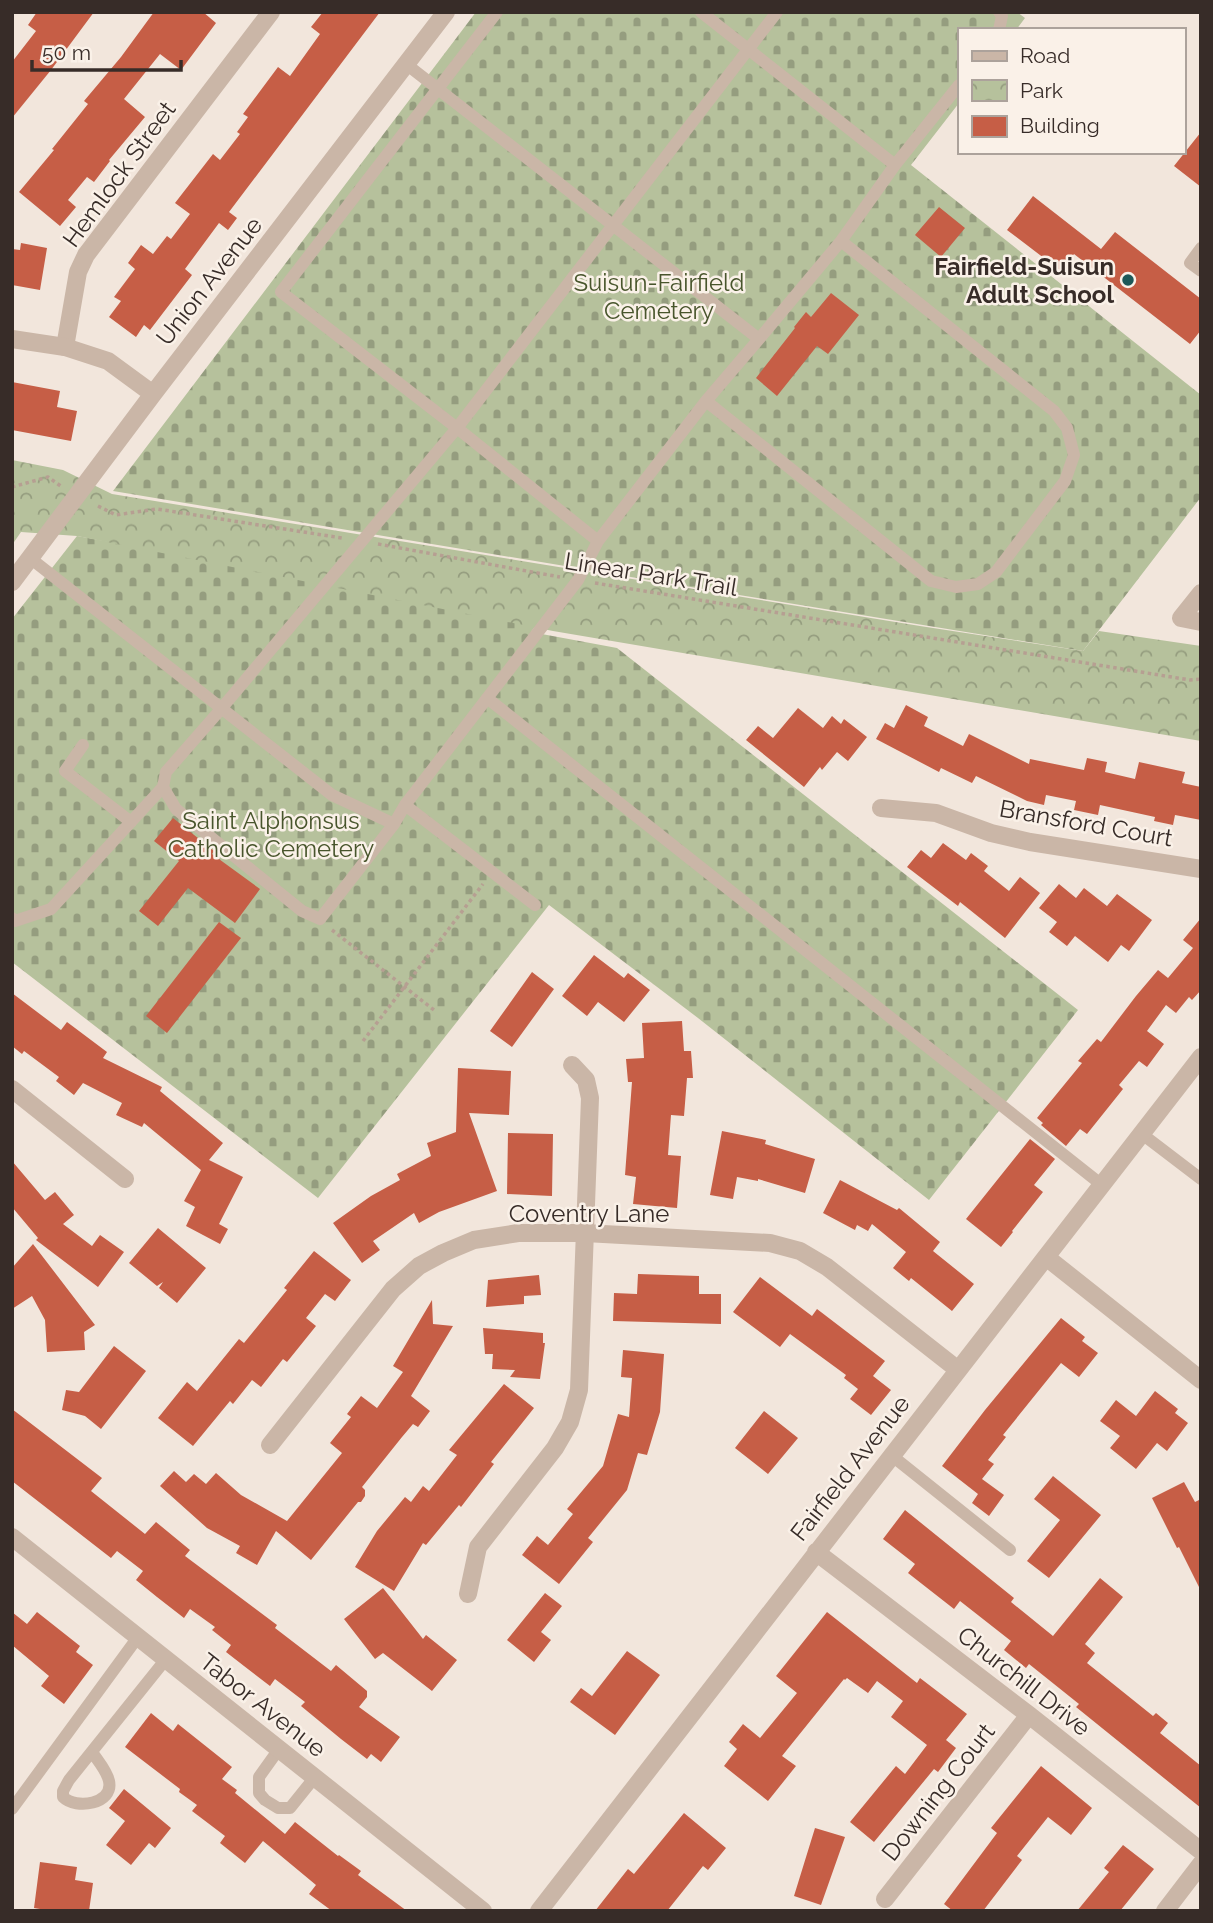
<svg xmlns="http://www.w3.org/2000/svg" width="1213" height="1923" viewBox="0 0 1213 1923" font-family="Raleway,sans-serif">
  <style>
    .cemetery { fill: url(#cemetery-stones) }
    .park { fill: url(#park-crowns) }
    .building { fill: #c65e46 }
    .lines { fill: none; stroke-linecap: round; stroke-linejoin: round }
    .path { stroke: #b69f92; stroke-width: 3.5; stroke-dasharray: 3.5 3.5; stroke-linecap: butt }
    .service { stroke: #cab6a7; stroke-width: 12 }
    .minor { stroke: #cab6a7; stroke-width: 18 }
    .tertiary { stroke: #cab6a7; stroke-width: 18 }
    .poi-dot { fill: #1d5858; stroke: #faf1e8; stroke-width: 2.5 }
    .labels { text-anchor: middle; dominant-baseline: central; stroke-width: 5; stroke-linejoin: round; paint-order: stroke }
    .street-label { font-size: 24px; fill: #372c28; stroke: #faf1e8 }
    .poi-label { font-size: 24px; font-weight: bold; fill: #372c28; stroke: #faf1e8; text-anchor: end }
    .park-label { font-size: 24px; fill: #48552c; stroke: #faf1e8 }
  </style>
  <defs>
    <pattern id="cemetery-stones" width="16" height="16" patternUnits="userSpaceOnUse" patternTransform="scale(1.75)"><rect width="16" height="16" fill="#b6c19c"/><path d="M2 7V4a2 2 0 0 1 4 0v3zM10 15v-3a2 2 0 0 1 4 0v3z" fill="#959d7f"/></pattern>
    <pattern id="park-crowns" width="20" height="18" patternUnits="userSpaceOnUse" patternTransform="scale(1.75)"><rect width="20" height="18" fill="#b6c19c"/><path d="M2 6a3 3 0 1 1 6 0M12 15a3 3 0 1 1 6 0" fill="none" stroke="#959d7f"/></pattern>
  </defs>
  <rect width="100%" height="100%" fill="#f2e6dc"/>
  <!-- cemetery -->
  <path class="cemetery" d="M476 12H1017L1025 18 1016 30H959V103L911 165 1201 395V497L1083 651 739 595 113 491Z
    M77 536 541 618 531 632 617 648 1078 1010 929 1200 698 1018 549 905 318 1198 12 962V619Z"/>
  <!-- park -->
  <path class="park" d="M12 460 63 470 112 494 920 626 1083 651 1099 631 1201 646V741L553 631 77 536 21 532 12 545Z"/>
  <!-- building -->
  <path class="building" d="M37 12H94L51 70 12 118V62L36 31 28 25Z
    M154 12H203L216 23 181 70 160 54 124 99 145 117 109 160 110 161 94 182 87 177 68 200 76 207 60 226 19 192 54 150 52 149 88 104 84 101 121 57Z
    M323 12H380L229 212 237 218 228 230 219 223 185 269 192 275 150 330 144 325 136 337 109 317 121 301 114 297 135 269 128 263 141 245 153 254 167 236 171 239 190 214 175 203 213 154 220 160 240 134 237 132 248 117 243 114 278 67 290 76 320 34 311 27Z
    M1201 132V187L1174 166Z
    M1033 196 1101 249 1115 232 1201 299V330L1190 344 1074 254 1061 271 1007 230Z
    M939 207 965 228 941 257 915 235Z
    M21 243 47 248 40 290 12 285V249L20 250Z
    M831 293 859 315 828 354 817 346 777 396 756 378 795 328 794 327 806 312 811 317Z
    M12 382 60 391 57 407 77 411 71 441 12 430Z
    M906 705 928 717 924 726 963 746 969 734 1029 764 1030 759 1084 770 1087 758 1107 762 1105 772 1135 779 1139 762 1185 772 1182 783 1201 787V820L1175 815 1173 825 1154 821 1155 817 1100 805 1098 815 1074 810 1076 801 1046 795 1044 805 1027 801 976 776 972 783 941 768 939 772 876 739 885 723 894 728Z
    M798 708 823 728 832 716 841 724 844 719 867 737 848 761 837 752 822 770 820 767 804 787 746 740 758 726 773 738Z
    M173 818 214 851 212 854 260 889 235 923 188 888 158 926 139 911 179 861 154 841Z
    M943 843 966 860 971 853 988 866 984 871 1009 891 1020 877 1040 893 1005 938 960 902 958 906 907 867 921 850 931 858Z
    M1059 884 1076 898 1084 888 1107 906 1117 894 1152 920 1129 951 1121 945 1108 962 1075 936 1067 946 1049 932 1057 922 1039 908Z
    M1201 918V990L1192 1000 1189 997 1176 1013 1166 1005 1147 1031 1164 1044 1147 1067 1139 1061 1119 1085 1123 1089 1087 1134 1080 1129 1066 1146 1041 1125 1043 1123 1037 1118 1082 1063 1078 1061 1097 1039 1101 1042 1136 996 1158 970 1168 978 1193 948 1183 940Z
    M219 922 241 938 167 1033 146 1016Z
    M594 955 624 978 628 973 650 990 624 1022 598 1002 587 1016 562 996Z
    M532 972 554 989 512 1047 490 1031Z
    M12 993 61 1030 67 1022 107 1052 103 1058 162 1087 160 1091 223 1143 209 1160 243 1177 219 1224 228 1229 220 1244 186 1226 195 1207 184 1201 201 1170 144 1123 142 1127 116 1115 122 1103 83 1083 74 1095 56 1081 59 1077 24 1051 22 1054 12 1046Z
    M682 1021 684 1051H691L693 1078H687L684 1116 671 1115 668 1155 681 1156 677 1208 633 1204 636 1177 625 1175 632 1082H628L626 1059 644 1058 642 1023Z
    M458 1068 511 1071 509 1115 469 1113 497 1191 439 1212 419 1223 414 1213 373 1241 380 1250 362 1263 333 1223 371 1196 400 1180 397 1174 431 1156 427 1143 456 1132Z
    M722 1131 766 1140 765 1144 815 1159 805 1193 758 1179V1181L737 1177 733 1199 710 1195Z
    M508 1133 553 1134 552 1196 507 1194Z
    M1030 1139 1055 1159 1034 1185 1043 1192 1012 1231 1013 1232 1001 1247 966 1219Z
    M12 1161 45 1200 55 1192 74 1215 63 1224 92 1246 100 1235 124 1252 98 1287 36 1240 38 1238 12 1207Z
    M840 1180 897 1210 899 1208 940 1242 933 1251 974 1284 952 1311 911 1278 909 1281 893 1268 906 1252 872 1224 868 1231 857 1225 855 1230 823 1213Z
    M158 1228 206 1268 177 1303 159 1288 163 1282 157 1286 129 1263Z
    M33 1244 95 1325 84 1332 85 1350 47 1352 45 1320 32 1296 12 1309V1268Z
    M314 1251 351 1280 335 1301 325 1294 306 1318 316 1326 287 1362 283 1359 261 1387 252 1380 233 1404 230 1401 193 1446 158 1418 187 1382 197 1391 239 1339 244 1343 287 1290 284 1288Z
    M638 1274 699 1276V1294H721V1324L613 1321 614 1293 637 1294Z
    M539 1275 541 1295 524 1296V1304L486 1307 488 1280Z
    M760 1277 812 1316 817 1309 885 1361 873 1376 891 1390 871 1415 850 1399 858 1389 844 1378 846 1375 790 1334 780 1347 733 1312Z
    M432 1300 433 1324 453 1326 411 1396 430 1411 418 1427 413 1424 402 1437 362 1487 365 1490V1496L361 1502H358L311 1560 276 1531 257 1565 236 1553 240 1546 207 1528 160 1486 174 1471 186 1482 194 1474 206 1484 216 1473 241 1495 287 1521 342 1453 330 1443 351 1417 347 1414 361 1396 377 1408 403 1372 393 1366Z
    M1061 1318 1085 1337 1082 1341 1098 1353 1079 1377 1061 1363 1003 1435 1006 1437 988 1460 994 1464 982 1479 1004 1495 989 1516 972 1503 978 1494 942 1466 985 1410Z
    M483 1328 543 1333V1343H545L540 1379 510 1377 515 1370 492 1369 493 1354H485Z
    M114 1346 146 1371 101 1429 85 1416 62 1410 66 1390 79 1392Z
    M623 1350 664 1354 660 1412 647 1455 638 1453 627 1490 588 1538 593 1542 559 1584 522 1555 537 1536 548 1545 573 1514 567 1509 603 1466 618 1414 629 1417 632 1378 621 1377Z
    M504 1384 534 1408 491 1462 494 1464 461 1507 459 1505 426 1545 423 1543 394 1591 355 1567 377 1531 405 1497 411 1502 423 1486 429 1491 457 1455 449 1450Z
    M1155 1391 1178 1409 1175 1413 1188 1423 1167 1451 1157 1443 1136 1469 1110 1448 1120 1436 1100 1421 1116 1400 1136 1416Z
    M12 1409 102 1478 91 1491 145 1534 156 1522 190 1550 185 1556 277 1625 275 1628 331 1671 336 1665 367 1691V1697L359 1707 400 1737 381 1762 371 1754 367 1759 341 1739 301 1706 305 1702 275 1679 270 1686 244 1666 226 1652 231 1645 212 1630 215 1627 190 1609 184 1618 157 1597 136 1580 143 1571 117 1551 111 1558 12 1481Z
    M764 1411 798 1438 768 1474 735 1448Z
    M1053 1476 1101 1515 1049 1578 1027 1561 1060 1520 1034 1499Z
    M1184 1482 1195 1502 1201 1499V1591L1179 1547 1177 1548 1152 1498Z
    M905 1510 1014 1598 1011 1602 1053 1636 1100 1578 1123 1597 1085 1644 1095 1653 1087 1663 1153 1716 1156 1713 1168 1723 1160 1733 1201 1766V1808L1076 1707 1079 1704 1029 1664 1026 1668 1004 1650 1011 1641 960 1601 954 1609 908 1573 915 1564 883 1539Z
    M383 1588 423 1639 426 1635 457 1660 432 1691 383 1653 375 1659 344 1619Z
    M545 1593 562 1606 541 1632 551 1640 534 1662 507 1640Z
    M12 1612 27 1624 37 1612 80 1646 76 1652 93 1665 64 1704 41 1686 49 1676 12 1645Z
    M827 1612 917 1683 920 1678 967 1714 946 1740 956 1748 938 1772 934 1769 874 1842 850 1822 896 1766 905 1774 927 1745 891 1717 903 1701 877 1681 868 1693 847 1678 845 1680 844 1679 782 1756 796 1766 768 1801 724 1766 737 1749 729 1742 743 1724 760 1738 797 1693 776 1676Z
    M627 1651 660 1675 615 1735 570 1702 581 1688 592 1696Z
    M151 1713 173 1731 178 1724 232 1767 222 1779 237 1790 235 1793 285 1834 295 1822 338 1856 339 1855 361 1871 358 1875 407 1911H332L309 1894 316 1885 263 1841 245 1863 220 1843 225 1836 192 1811 197 1805 179 1792 180 1789 125 1747Z
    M1041 1766 1092 1808 1071 1835 1048 1817 1017 1856 1022 1860 983 1911H953L944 1904 997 1833 991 1828Z
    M124 1789 171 1828 155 1848 149 1843 131 1865 106 1845 125 1821 109 1808Z
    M684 1813 726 1848 708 1870 703 1866 667 1911H595L628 1869 634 1874Z
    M815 1828 845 1837 821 1905 794 1896Z
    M1123 1845 1154 1869 1120 1911H1077L1109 1872 1104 1868Z
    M40 1862 77 1867 75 1880 93 1883 89 1911H52L34 1908Z"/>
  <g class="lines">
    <!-- path -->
    <path class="path" d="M12 487 48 477 62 487
      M98 506 116 515 157 509 342 538
      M378 544 560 577
      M595 583 1190 680 1201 679
      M332 930 434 1010
      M363 1041 483 884"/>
    <!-- service -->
    <path class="service" d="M497 12 281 292 457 428 598 541
      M701 12 895 165
      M777 12 457 428 221 709 166 772 163 787 176 809 302 911 320 919 394 824 405 805 578 580 598 541 706 401 759 339 841 241 895 165 959 85
      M999 12 1002 16 999 30
      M406 64 759 339
      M1201 248 1190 263 1201 271
      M706 401 931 581 956 587 978 584 996 572 1065 481 1074 455 1067 428 1054 411 841 241
      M30 558 332 795 394 824
      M487 698 1102 1185
      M83 745 65 771 131 822
      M405 805 535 905
      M12 918 15 921 51 909 163 787
      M1142 1134 1201 1179
      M891 1455 1010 1550
      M279 1749 259 1777V1793L265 1800 278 1808H290L315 1777
      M92 1752C98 1761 107 1771 109 1781 114 1804 76 1810 63 1797V1791L69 1780 166 1659
      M12 1809 138 1637"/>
    <!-- minor -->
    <path class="minor" d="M65 347 78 272 86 255 271 12
      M1201 593 1181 618 1201 622
      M881 808 936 813 991 833 1030 842 1201 869
      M12 1089 125 1179
      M1046 1257 1201 1380
      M270 1445 393 1289 419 1266 443 1253 474 1240 518 1233H585L770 1243 800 1251 827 1267 957 1369
      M12 1537 483 1911
      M816 1552 1029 1715 1201 1851
      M468 1594 478 1547 555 1448 570 1422 579 1390 590 1098 586 1080 572 1065
      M885 1899 1029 1715
      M539 1911 1201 1057
      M1165 1911 1201 1864"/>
    <!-- tertiary -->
    <path class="tertiary" d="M12 339 65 347 108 361 153 394
      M12 582 153 394 446 12"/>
  </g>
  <!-- markers -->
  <circle class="poi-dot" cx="1128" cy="280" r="7"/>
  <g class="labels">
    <!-- street labels -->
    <g class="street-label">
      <text transform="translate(119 174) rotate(-54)">Hemlock Street</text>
      <text transform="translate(209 281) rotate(-52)">Union Avenue</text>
      <text transform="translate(651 574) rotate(9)">Linear Park Trail</text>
      <text transform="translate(1086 823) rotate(10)">Bransford Court</text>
      <text x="589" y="1213">Coventry Lane</text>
      <text transform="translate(850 1468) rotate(-52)">Fairfield Avenue</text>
      <text transform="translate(1024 1681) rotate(38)">Churchill Drive</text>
      <text transform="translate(263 1705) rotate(38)">Tabor Avenue</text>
      <text transform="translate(938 1792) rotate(-52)">Downing Court</text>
    </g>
    <!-- poi labels -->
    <g class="poi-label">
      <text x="1114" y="266">Fairfield-Suisun<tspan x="1114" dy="28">Adult School</tspan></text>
    </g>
    <!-- park labels -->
    <g class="park-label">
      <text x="659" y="282">Suisun-Fairfield<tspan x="659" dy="28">Cemetery</tspan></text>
      <text x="271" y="820">Saint Alphonsus<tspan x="271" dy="28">Catholic Cemetery</tspan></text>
    </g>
  </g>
  <!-- border -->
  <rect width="1213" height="1923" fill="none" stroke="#372c28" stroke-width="28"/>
  <!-- legend -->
  <rect x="958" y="28" width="228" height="126" fill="#faf1e8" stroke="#aca29b" stroke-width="2"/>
  <rect x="972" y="51" width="35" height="10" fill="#cab6a7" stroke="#aca29b" stroke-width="2"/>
  <text x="1020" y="63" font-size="21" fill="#372c28">Road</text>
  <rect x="972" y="80" width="35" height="21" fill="url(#park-crowns)" stroke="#aca29b" stroke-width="2"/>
  <text x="1020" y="98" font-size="21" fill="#372c28">Park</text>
  <rect x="972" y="116" width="35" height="21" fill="#c65e46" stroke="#aca29b" stroke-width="2"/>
  <text x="1020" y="133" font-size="21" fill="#372c28">Building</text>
  <!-- scale -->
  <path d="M32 60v10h149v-10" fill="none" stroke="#372c28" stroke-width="3.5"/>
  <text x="42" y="60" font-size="21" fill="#372c28" stroke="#faf1e8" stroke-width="5" paint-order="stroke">50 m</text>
</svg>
